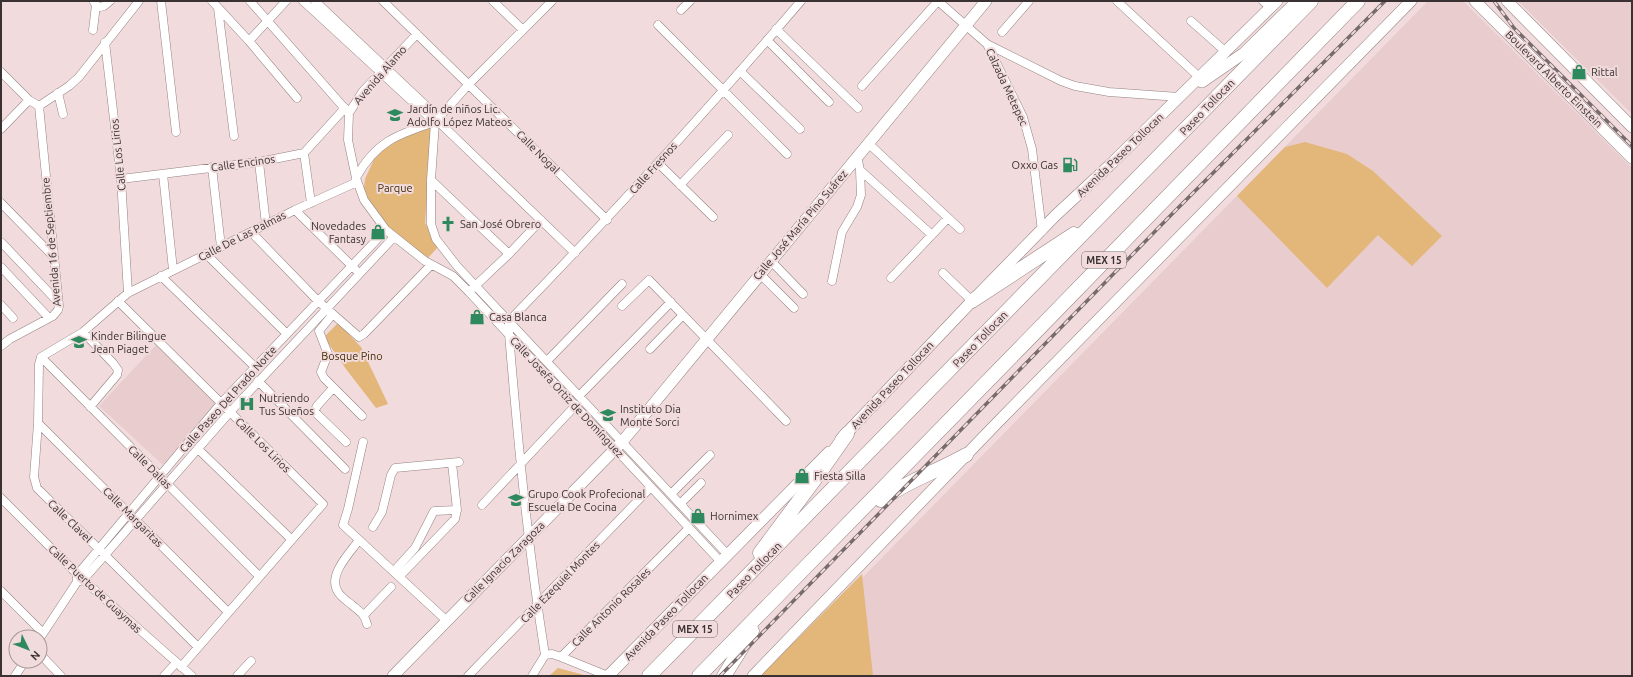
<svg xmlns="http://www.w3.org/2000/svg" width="1633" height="677" viewBox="0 0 1633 677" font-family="Ubuntu,sans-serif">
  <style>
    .built { fill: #e9cccd }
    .green { fill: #e3b67a }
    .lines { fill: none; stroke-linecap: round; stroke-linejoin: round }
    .street-casing { stroke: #958282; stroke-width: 9 }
    .secondary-casing { stroke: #958282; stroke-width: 12 }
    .highway-casing { stroke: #958282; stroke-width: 15 }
    .street { stroke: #fff; stroke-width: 8 }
    .secondary { stroke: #fff; stroke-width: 11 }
    .highway { stroke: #fff; stroke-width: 14 }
    .rail-casing { stroke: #776b6b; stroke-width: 3.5 }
    .rail { stroke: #f1dbdc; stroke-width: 2; stroke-dasharray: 6; stroke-linecap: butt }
    .labels { text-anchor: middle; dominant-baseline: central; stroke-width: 4; stroke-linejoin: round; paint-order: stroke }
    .shield { fill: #f1dbdc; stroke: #716565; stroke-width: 1 }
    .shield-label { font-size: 10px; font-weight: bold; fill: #3a3232 }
    .poi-label { font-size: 11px; fill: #3a3232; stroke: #f1dbdc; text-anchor: start }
    .street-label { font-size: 11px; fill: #3a3232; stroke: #f1dbdc }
    .park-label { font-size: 11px; fill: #442c07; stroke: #f1dbdc }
  </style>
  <rect width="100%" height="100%" fill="#f1dbdc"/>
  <!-- built -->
  <path class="built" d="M1428 1H1463L1632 168V676H766Z
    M1518 1H1632V114Z
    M156 345 217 401 163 465 99 406Z"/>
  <!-- green -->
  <path class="green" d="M432 122 425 223 439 246 426 260 401 242 363 196 365 179 380 146Z
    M1305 142 1347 154 1373 171 1442 236 1412 266 1378 235 1327 288 1237 196 1285 147Z
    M338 323 361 347 388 404 376 408 346 369 324 337Z
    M862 574 873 676H760Z
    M558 668 584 675 549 676Z"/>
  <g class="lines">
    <defs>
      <path id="street" d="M161 1 176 132
        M212 1 249 41 297 98
        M250 1 347 111
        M303 1 428 116 435 122 440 124
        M315 1 439 118 442 125 575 253
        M383 1 607 220
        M493 1 523 30
        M552 1 469 84 435 122 431 180V224L436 239 457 266 727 554
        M938 1 987 44 1023 117 1032 149 1042 231
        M1117 1 1199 77
        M1263 1 1271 8
        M94 2 96 5 100 7 104 6 110 1
        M218 8 234 136
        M681 10 690 1
        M1191 21 1226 52
        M658 25 787 154
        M776 29 858 108
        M93 30 96 5
        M1002 32 1029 1
        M417 34 363 91 349 113 348 140 356 178 364 200 386 230 425 261 453 276 469 292 720 561
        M767 40 829 102
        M249 41 286 1
        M105 42 121 179 128 293
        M987 44 1061 81 1075 86 1109 92 1179 97
        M740 71 800 129
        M1 72 29 100 39 106 69 86 79 77 139 1
        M862 86 938 1
        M58 93 63 114
        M1 129 29 100
        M868 143 960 229
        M304 153 311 203
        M259 162 266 225
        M658 163 713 217
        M212 167 221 247
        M860 170 932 235
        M163 174 173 270
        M356 178C375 142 398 134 435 122
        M121 179 259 162 304 153 345 108
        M431 180 509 254
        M680 185 728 135
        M1 203 54 257
        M295 210 356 270
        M251 232 318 301 359 337 364 334 431 265
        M2 243 58 302
        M206 254 287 334
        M771 261 803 294
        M1 267 49 318
        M943 273 972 301
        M760 274 794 308
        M161 276 255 367
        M891 278 948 218
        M832 281 842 232 857 207 861 195 860 170 857 156
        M473 288 509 254 541 220
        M118 301 323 504 181 667
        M1 305 13 318
        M622 306 649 280 786 421
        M332 315 319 331 328 354 321 372 324 378 362 416
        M83 332 113 363 118 370 117 375 90 407
        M1 346 10 339 53 316 58 310 59 306 39 106
        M650 349 683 315
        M41 357 83 332 128 293 295 210 357 182
        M41 357 39 364 38 423 34 477 37 488 198 647
        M41 357 259 576
        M547 361 622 284
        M258 381 345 469
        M333 388 317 406 315 410 317 414 346 442
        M579 396 671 302
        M38 423 228 612
        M363 442 348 509 343 525 447 621
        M198 449 291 539
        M671 494 710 455
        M1 498 80 577 192 676
        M680 504 701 483
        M482 505 576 405
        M373 527 382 512 391 475 395 468 459 462
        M359 540C350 553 327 575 338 592 341 597 347 601 352 605 360 612 364 613 367 624
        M394 571 415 548 434 511 457 510
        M400 576 455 519 457 510 452 463
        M77 582 83 580 230 412 394 237
        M1 591 43 633
        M364 615 391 587
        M40 638 77 582V575L222 402 386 230
        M40 654 61 676
        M545 655C528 549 518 442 509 334V321C610 217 707 111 801 1
        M561 657 608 676
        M15 676 25 661
        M164 676 176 663
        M237 676 251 661
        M468 676 651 487
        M532 676 545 655 552 654 561 657 689 528"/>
      <path id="secondary" d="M1475 1 1632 158
        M1507 1 1632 127
        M1202 82 1244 53 1297 1
        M841 439 972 301 1056 215 1111 164 1277 1
        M393 676 622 442 986 1
        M608 676 829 452
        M753 676 997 423 1411 1"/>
      <path id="highway" d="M972 301 1074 234
        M881 500C907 481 938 471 966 455
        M760 553 821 471 847 434
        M649 676 1311 1
        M699 676C920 452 1138 226 1358 1
        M724 676 752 631"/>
    </defs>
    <!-- street casing -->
    <use href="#street" class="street-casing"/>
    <!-- secondary casing -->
    <use href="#secondary" class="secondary-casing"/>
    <!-- highway casing -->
    <use href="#highway" class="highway-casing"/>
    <!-- street -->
    <use href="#street" class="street"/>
    <!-- secondary -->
    <use href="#secondary" class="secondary"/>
    <!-- highway -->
    <use href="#highway" class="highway"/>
    <defs>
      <path id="rail" d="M1494 1 1514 28 1632 146
        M720 676 1175 211 1385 1"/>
    </defs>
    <!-- rail casing -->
    <use href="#rail" class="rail-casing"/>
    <!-- rail -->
    <use href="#rail" class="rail"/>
  </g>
  <!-- icons -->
  <defs>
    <symbol id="shop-bare" viewBox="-9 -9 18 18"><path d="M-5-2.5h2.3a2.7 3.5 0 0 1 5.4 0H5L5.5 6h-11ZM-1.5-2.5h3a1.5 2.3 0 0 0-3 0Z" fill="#2e895f" stroke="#f1dbdc" stroke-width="2.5" paint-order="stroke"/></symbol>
    <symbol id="school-bare" viewBox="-9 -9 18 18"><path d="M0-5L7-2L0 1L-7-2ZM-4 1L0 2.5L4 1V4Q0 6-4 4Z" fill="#2e895f" stroke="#f1dbdc" stroke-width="2.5" paint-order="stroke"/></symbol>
    <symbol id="fuel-bare" viewBox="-9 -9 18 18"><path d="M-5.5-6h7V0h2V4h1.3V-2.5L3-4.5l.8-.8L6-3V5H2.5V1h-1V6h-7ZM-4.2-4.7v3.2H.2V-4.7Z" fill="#2e895f" stroke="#f1dbdc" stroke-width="2.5" paint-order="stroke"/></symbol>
    <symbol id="church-bare" viewBox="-9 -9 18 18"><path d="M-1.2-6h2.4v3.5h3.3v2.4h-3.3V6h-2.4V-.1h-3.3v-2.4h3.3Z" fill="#2e895f" stroke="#f1dbdc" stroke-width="2.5" paint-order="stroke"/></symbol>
    <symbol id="hospital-bare" viewBox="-9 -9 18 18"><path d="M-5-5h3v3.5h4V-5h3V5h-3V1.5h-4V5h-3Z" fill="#2e895f" stroke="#f1dbdc" stroke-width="2.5" paint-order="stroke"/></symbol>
    <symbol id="university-bare" viewBox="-9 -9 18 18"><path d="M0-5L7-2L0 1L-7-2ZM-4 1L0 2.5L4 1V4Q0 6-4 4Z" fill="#2e895f" stroke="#f1dbdc" stroke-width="2.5" paint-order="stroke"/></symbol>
  </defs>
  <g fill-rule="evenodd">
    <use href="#shop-bare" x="1568" y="61" width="22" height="22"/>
    <use href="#school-bare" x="384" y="104" width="22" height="22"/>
    <use href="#fuel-bare" x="1059" y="154" width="22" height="22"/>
    <use href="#church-bare" x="437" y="213" width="22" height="22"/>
    <use href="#shop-bare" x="367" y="221" width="22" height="22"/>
    <use href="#shop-bare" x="466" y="306" width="22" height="22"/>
    <use href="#school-bare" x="68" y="331" width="22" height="22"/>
    <use href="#hospital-bare" x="236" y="393" width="22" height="22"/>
    <use href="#school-bare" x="597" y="404" width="22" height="22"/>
    <use href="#shop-bare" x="791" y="465" width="22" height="22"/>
    <use href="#university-bare" x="505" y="489" width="22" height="22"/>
    <use href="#shop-bare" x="687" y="505" width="22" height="22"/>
  </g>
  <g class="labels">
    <!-- shield labels -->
    <g class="shield">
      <rect x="1082" y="252" width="44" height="16" rx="3"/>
      <rect x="673" y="621" width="44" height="16" rx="3"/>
    </g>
    <g class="shield-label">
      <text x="1104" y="260">MEX 15</text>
      <text x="695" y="629">MEX 15</text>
    </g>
    <!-- poi labels -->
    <g class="poi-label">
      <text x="1591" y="72">Rittal</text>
      <text x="407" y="109">Jardín de niños Lic.<tspan x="407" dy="13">Adolfo López Mateos</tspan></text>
      <text x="1058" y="165" text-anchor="end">Oxxo Gas</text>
      <text x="460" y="224">San José Obrero</text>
      <text x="366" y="226" text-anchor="end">Novedades<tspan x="366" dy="13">Fantasy</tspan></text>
      <text x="489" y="317">Casa Blanca</text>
      <text x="91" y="336">Kinder Bilingue<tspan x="91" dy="13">Jean Piaget</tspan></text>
      <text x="259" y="398">Nutriendo<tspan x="259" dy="13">Tus Sueños</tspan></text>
      <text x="620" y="409">Instituto Dia<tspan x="620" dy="13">Monte Sorci</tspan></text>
      <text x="814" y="476">Fiesta Silla</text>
      <text x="528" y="494">Grupo Cook Profecional<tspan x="528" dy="13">Escuela De Cocina</tspan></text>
      <text x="710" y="516">Hornimex</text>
    </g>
    <!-- street labels -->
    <g class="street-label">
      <text transform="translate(380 75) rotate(-49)">Avenida Alamo</text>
      <text transform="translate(1554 79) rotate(45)">Boulevard Alberto Einstein</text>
      <text transform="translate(1007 87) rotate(65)">Calzada Metepec</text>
      <text transform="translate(1207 107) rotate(-46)">Paseo Tollocan</text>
      <text transform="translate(538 152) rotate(45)">Calle Nogal</text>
      <text transform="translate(118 155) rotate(-96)">Calle Los Lirios</text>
      <text transform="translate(1120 155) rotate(-44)">Avenida Paseo Tollocan</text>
      <text transform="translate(243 163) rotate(-8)">Calle Encinos</text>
      <text transform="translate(653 168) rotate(-48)">Calle Fresnos</text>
      <text transform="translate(800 225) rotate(-50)">Calle José María Pino Suárez</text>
      <text transform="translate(242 236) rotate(-27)">Calle De Las Palmas</text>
      <text transform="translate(51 242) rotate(-95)">Avenida 16 de Septiembre</text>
      <text transform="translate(980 339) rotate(-46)">Paseo Tollocan</text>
      <text transform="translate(892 385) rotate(-47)">Avenida Paseo Tollocan</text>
      <text transform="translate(567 397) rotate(47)">Calle Josefa Ortiz de Domínguez</text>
      <text transform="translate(228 399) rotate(-48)">Calle Paseo Del Prado Norte</text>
      <text transform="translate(263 445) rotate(45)">Calle Los Lirios</text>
      <text transform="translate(150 467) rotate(45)">Calle Dalias</text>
      <text transform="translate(133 517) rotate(45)">Calle Margaritas</text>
      <text transform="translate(70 521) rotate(44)">Calle Clavel</text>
      <text transform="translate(504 562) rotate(-45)">Calle Ignacio Zaragoza</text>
      <text transform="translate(754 570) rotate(-46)">Paseo Tollocan</text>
      <text transform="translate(560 582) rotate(-46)">Calle Ezequiel Montes</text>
      <text transform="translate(95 589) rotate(43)">Calle Puerto de Guaymas</text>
      <text transform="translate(611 607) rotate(-45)">Calle Antonio Rosales</text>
      <text transform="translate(666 617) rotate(-46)">Avenida Paseo Tollocan</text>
    </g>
    <!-- park labels -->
    <g class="park-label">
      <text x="395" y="188">Parque</text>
      <text x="352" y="356">Bosque Pino</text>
    </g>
  </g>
  <!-- border -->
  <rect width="1633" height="677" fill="none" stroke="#3a3232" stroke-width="4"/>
  <!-- north arrow -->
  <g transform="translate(28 649) rotate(133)"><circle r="19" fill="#f1dbdc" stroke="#a89798"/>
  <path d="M0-3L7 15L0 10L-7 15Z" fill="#2e895f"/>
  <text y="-6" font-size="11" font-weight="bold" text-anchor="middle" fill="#3a3232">N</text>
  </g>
</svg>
